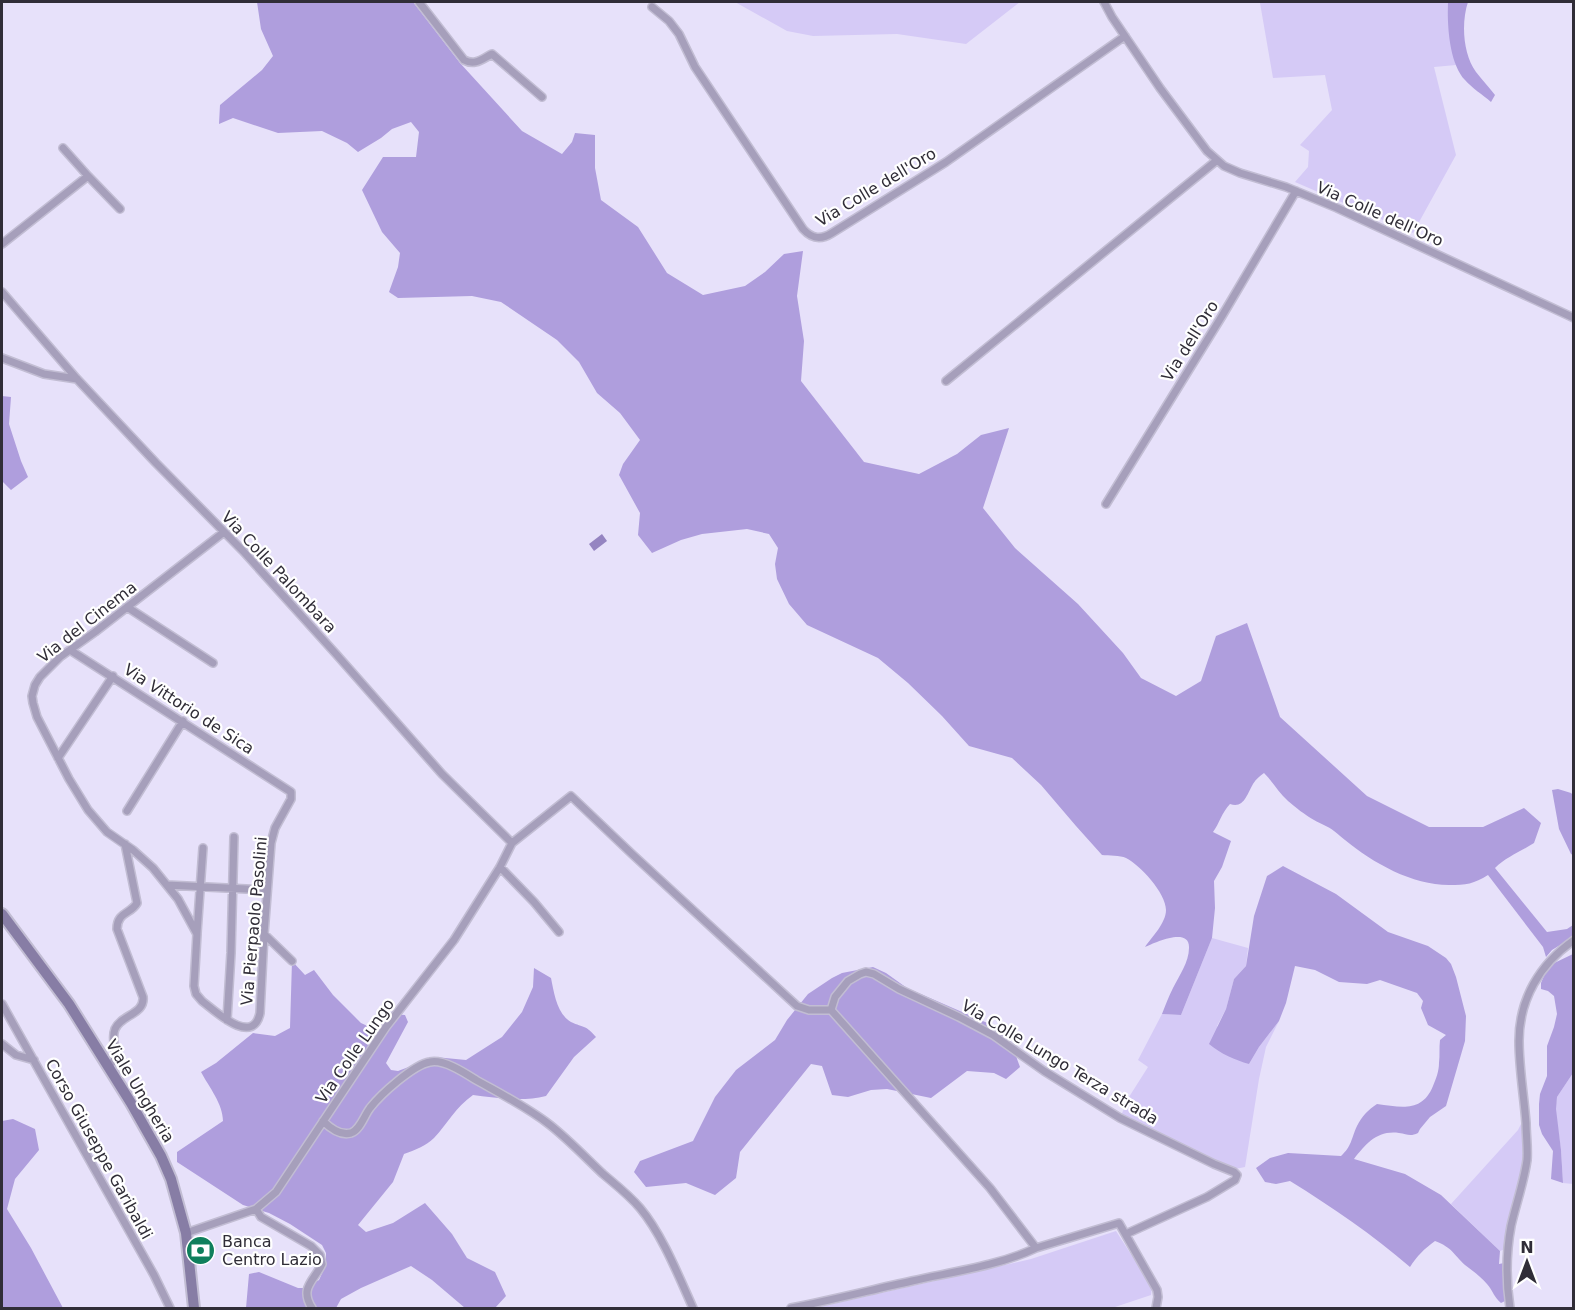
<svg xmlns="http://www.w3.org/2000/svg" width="1575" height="1310" viewBox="0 0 1575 1310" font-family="'DejaVu Sans',sans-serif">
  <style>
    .green { fill: #d5caf6 }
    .forest { fill: #af9edd }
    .water { fill: #9584c1 }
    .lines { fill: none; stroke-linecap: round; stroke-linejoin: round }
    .minor-casing { stroke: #c2bdd3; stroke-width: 10 }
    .secondary-casing { stroke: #c2bdd3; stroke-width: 14 }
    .minor { stroke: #a69fbb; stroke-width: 7 }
    .secondary { stroke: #877da5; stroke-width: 10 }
    .labels { text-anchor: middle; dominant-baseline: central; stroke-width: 4.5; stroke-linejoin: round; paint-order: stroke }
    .street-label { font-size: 16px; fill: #302d37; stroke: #fff }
    .poi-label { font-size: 16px; fill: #302d37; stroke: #fff; text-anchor: start }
  </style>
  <rect width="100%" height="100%" fill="#e7e1fa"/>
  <!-- green -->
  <path class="green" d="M735 2H1020L966 44 897 34 813 36 787 31Z
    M1268 2H1448C1447 23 1451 44 1456 65L1434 67 1456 155 1413 233 1295 182 1308 167 1309 151 1300 145 1332 110 1325 75 1273 78 1260 3Z
    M1212 938 1248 948 1246 966 1234 979 1226 1009 1217 1026 1249 1064 1259 1047 1279 1021 1266 1047 1259 1079 1245 1167 1230 1170 1120 1118 1129 1097 1148 1067 1138 1060 1162 1014 1181 1015Z
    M1573 1073V1184L1563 1183 1561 1150 1555 1109 1557 1097Z
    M1522 1122 1523 1166 1506 1232 1505 1249 1500 1251 1451 1204 1518 1130Z
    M1116 1231 1152 1287 1151 1295 1112 1308H815L1031 1259Z"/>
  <!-- forest -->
  <path class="forest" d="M257 2H413L460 63 522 131 562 154 572 142 575 133 595 135V168L601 200 638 227 667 273 703 295 745 286 765 272 784 254 803 251 797 296 804 341 801 381 864 462 919 474 957 454 981 435 1009 428 983 508 1015 548 1078 604 1123 653 1141 678 1176 696 1201 681 1216 636 1247 623 1280 717 1367 796 1429 827H1483L1524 808 1541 823 1534 843C1520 852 1506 857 1495 868L1547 932 1567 929 1573 925V937L1552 950 1546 957 1543 947 1488 875C1474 884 1466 885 1449 885 1412 885 1373 863 1345 840 1341 837 1338 834 1334 831 1328 826 1321 824 1314 820 1305 815 1295 807 1288 801 1278 792 1273 782 1264 773 1260 776 1256 779 1253 784 1247 794 1244 809 1230 804 1222 812 1219 824 1213 832L1231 841 1222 867 1214 881 1215 908 1212 938 1181 1015 1162 1014C1165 1006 1169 996 1173 988 1179 976 1189 962 1189 948 1190 926 1154 943 1145 947 1152 937 1166 923 1166 910 1166 893 1140 865 1126 858 1120 855 1109 856 1102 855L1076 826 1041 785 1012 758 969 746 942 716 908 683 878 658 807 625 789 604 777 579 775 564 778 548 769 534 747 529 702 534 681 540 652 553 638 535 640 513 619 475 623 464 640 440 620 413 597 393 579 362 557 340 501 302 472 296 398 298 389 292 398 267 400 253 382 232 362 190 383 157H416L419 132 411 122 392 129 381 138 358 152 347 143 322 131 278 133 233 118 219 124 220 105 262 70 273 56 261 29Z
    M1448 2H1468C1461 23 1463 54 1476 72 1482 80 1489 87 1495 95L1491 102C1483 95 1472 88 1465 80 1449 63 1447 24 1448 2Z
    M2 396 11 397 9 424 21 461 28 477 11 490 2 481Z
    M1558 789 1571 793 1573 795V855L1571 854 1559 829 1552 790Z
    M1283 866 1336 894 1388 932 1428 946 1446 958 1451 964 1456 977 1466 1016 1465 1041 1446 1106 1430 1117 1420 1129 1418 1133C1410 1137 1407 1134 1399 1133 1377 1130 1366 1144 1354 1159L1405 1174 1441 1195 1500 1251 1499 1264 1504 1263 1505 1301 1501 1303C1494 1297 1493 1291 1487 1284 1481 1277 1473 1271 1465 1265 1453 1254 1453 1248 1435 1241 1424 1249 1417 1256 1410 1267 1373 1235 1332 1207 1290 1181L1276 1184 1265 1182 1256 1168 1270 1158 1288 1153 1341 1156C1352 1146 1351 1139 1357 1126 1362 1116 1368 1110 1377 1104 1401 1107 1422 1113 1433 1086 1436 1079 1439 1071 1439 1063 1440 1055 1439 1048 1440 1040L1446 1035 1428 1025 1421 1008 1423 1001 1417 993 1380 980 1367 984 1339 982 1315 970 1295 966 1286 1003 1279 1021 1259 1047 1249 1064C1235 1060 1221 1054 1209 1044L1226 1009 1234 979 1246 966 1254 916 1267 876Z
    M1573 954V1073L1557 1097 1556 1109 1561 1150 1563 1183 1551 1179 1553 1151 1542 1134 1539 1125V1104L1540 1094 1547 1076V1046L1554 1027 1557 1014 1554 996 1548 991 1541 989V983L1548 966Z
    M292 961 305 975 314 970 333 995 361 1023 374 1029C384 1016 389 1014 405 1015L408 1022 386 1063 391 1070 398 1071 435 1057 466 1060 502 1037 522 1012 533 987 534 968 551 978C554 993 557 1014 571 1022 584 1028 586 1025 596 1037L574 1057 546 1096C522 1102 497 1098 473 1095 455 1108 448 1123 434 1138 426 1146 415 1150 404 1154L393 1182 358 1225 366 1232 393 1223 425 1203 452 1234 467 1258 495 1272 506 1296 495 1308H465L432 1280 411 1266 361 1288 341 1299 336 1308H246L249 1274 259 1272 298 1288H305L319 1280 326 1265V1253L322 1245 290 1224 269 1213 243 1205 177 1162V1152L223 1121C223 1104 209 1087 201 1072L216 1063 253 1033 275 1036 290 1028Z
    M873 967 886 973 907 988 992 1025 1010 1040 1020 1067 1006 1079 994 1073 967 1071 931 1098 887 1089 871 1090 848 1097 832 1095 822 1066 811 1064 740 1152 736 1178 715 1195 686 1183 646 1187 634 1172 640 1161 693 1141 715 1097 736 1070 775 1040 787 1020 808 994 832 978 842 973Z
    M13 1119 35 1129 39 1150 15 1179 7 1209 31 1248 63 1308H2V1121Z"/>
  <!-- water -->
  <path class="water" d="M602 534 607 541 594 551 589 544Z"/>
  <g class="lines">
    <defs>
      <path id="minor" d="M419 2 464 60C475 66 482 59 492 54L542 97
        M1104 2 1112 17 1160 88 1207 151 1224 166 1240 173 1286 187 1337 208 1574 318
        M652 7 669 21 679 34 695 67 803 229C812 239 821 240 832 233L946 162 1125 36
        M63 148 88 176
        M2 244 88 176 120 209
        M2 292 77 379 156 463 243 551 336 654 442 774 512 843
        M2 358 44 374 77 379
        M946 381 1216 161
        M1106 504 1222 316 1296 191
        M127 607 213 663
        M70 650 291 792V799L275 828 271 843 264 934 260 1013C253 1047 215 1011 202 1001L196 994 194 986 197 934 178 899 153 868 133 850 107 832 88 810 69 779 37 717 33 703 32 696 35 685 40 677 60 657 95 632 224 532
        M58 758 113 676
        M127 811 183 721
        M500 867 534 902 559 932
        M167 885 267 890
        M197 933 203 848
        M264 934 292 961
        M2 1004 154 1275 170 1308
        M831 1010 835 997 848 981 860 974 866 972 874 974 899 989 959 1017 993 1035 1044 1071 1120 1118 1214 1164 1234 1172 1237 1175 1235 1180 1207 1197 1126 1234
        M227 1020 231 953 234 837
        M2 1044 16 1055 34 1060
        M108 1066 116 1059C116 1049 111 1039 115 1029 121 1015 145 1014 143 997L117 929C117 912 131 914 137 903L125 844
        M323 1121C330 1128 340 1136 351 1133 360 1130 364 1116 370 1108 381 1094 413 1065 430 1062 444 1059 465 1073 476 1080 501 1094 527 1107 550 1125 569 1140 586 1158 603 1174 616 1185 629 1195 640 1208 662 1234 679 1277 693 1308
        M256 1209 261 1217 311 1246 320 1255 322 1264C314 1281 299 1288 312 1308
        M186 1233 256 1209 276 1192 386 1027 454 940 500 867 512 843 571 796 632 854 797 1006 809 1010H831L990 1188 1036 1248 1119 1223 1157 1290 1158 1297 1156 1308
        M791 1308C832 1300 871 1290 912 1281 952 1272 998 1266 1036 1248
        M1510 1308C1506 1282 1506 1253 1511 1226 1516 1204 1524 1182 1527 1160 1528 1148 1526 1135 1526 1123 1524 1096 1519 1068 1519 1041 1519 999 1540 964 1574 940"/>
      <path id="secondary" d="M2 914 69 1004 131 1103 161 1156 171 1179 186 1233 194 1308"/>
    </defs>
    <!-- minor casing -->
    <use href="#minor" class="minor-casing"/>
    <!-- secondary casing -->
    <use href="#secondary" class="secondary-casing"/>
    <!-- minor -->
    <use href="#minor" class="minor"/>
    <!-- secondary -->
    <use href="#secondary" class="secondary"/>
  </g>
  <!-- icons -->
  <defs>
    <symbol id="bank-disc" viewBox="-11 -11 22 22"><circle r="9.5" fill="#0f7f5c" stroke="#fff"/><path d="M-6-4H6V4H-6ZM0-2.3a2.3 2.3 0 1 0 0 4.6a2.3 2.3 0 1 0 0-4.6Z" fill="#fff"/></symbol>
  </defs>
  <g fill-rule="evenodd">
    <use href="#bank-disc" x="184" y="1234" width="33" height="33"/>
  </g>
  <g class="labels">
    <!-- street labels -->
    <g class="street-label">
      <text transform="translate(876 187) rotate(-31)">Via Colle dell'Oro</text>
      <text transform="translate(1380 214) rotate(24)">Via Colle dell'Oro</text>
      <text transform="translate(1190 341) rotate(-58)">Via dell'Oro</text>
      <text transform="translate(279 572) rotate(47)">Via Colle Palombara</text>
      <text transform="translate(87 622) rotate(-38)">Via del Cinema</text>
      <text transform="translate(189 709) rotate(33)">Via Vittorio de Sica</text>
      <text transform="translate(254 921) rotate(-85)">Via Pierpaolo Pasolini</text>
      <text transform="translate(355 1051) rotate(-55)">Via Colle Lungo</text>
      <text transform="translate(1060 1062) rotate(31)">Via Colle Lungo Terza strada</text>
      <text transform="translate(140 1091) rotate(59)">Viale Ungheria</text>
      <text transform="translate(99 1149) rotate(61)">Corso Giuseppe Garibaldi</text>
    </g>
    <!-- poi labels -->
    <g class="poi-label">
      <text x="222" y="1241">Banca<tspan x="222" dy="18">Centro Lazio</tspan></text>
    </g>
  </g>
  <!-- border -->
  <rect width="1575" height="1310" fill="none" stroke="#302d37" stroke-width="6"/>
  <!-- north arrow -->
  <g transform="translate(1527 1262)" stroke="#ffffff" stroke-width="4.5" paint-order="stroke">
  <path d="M0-4.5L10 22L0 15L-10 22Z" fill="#302d37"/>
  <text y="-9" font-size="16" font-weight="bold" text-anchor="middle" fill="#302d37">N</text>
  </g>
</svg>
